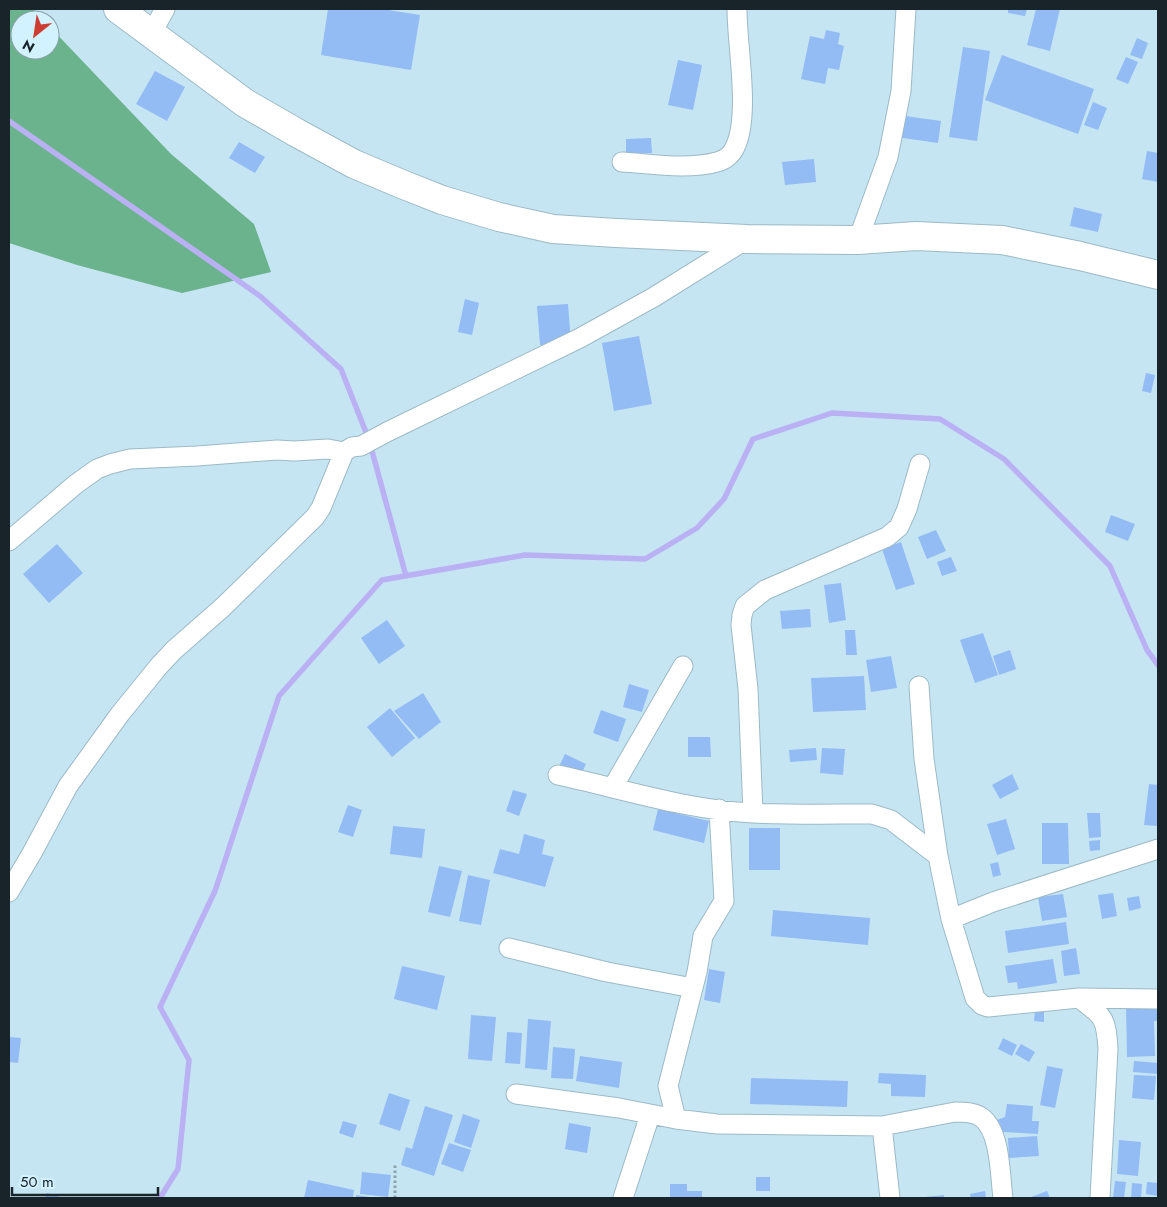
<svg xmlns="http://www.w3.org/2000/svg" width="1167" height="1207" viewBox="0 0 1167 1207" font-family="Jost,sans-serif">
  <style>
    .forest { fill: #6ab38c }
    .lines { fill: none; stroke-linecap: round; stroke-linejoin: round }
    .stream { stroke: #bab1f4; stroke-width: 5.5 }
    .building { fill: #93bbf4 }
    .minor-casing { stroke: #9cbac6; stroke-width: 21 }
    .highway-casing { stroke: #9cbac6; stroke-width: 30 }
    .path { stroke: #8aa2ac; stroke-width: 3; stroke-dasharray: 2.5 2.5; stroke-linecap: butt }
    .minor { stroke: #fff; stroke-width: 19 }
    .highway { stroke: #fff; stroke-width: 28 }
  </style>
  <rect width="100%" height="100%" fill="#c6e5f2"/>
  <!-- forest -->
  <path class="forest" d="M9 9H33L43 20H20V50H50V27L171 154 254 224 271 272 182 293 77 265 9 243Z"/>
  <g class="lines">
    <!-- stream -->
    <path class="stream" d="M9 121 260 296 341 369 369 440 406 576
      M160 1198 178 1169 189 1060 160 1007 215 891 279 696 382 580 525 555 645 559 697 528 724 499 753 439 832 413 940 419 1004 459 1110 566 1147 650 1158 665"/>
  </g>
  <!-- building -->
  <path class="building" d="M328 9H382L420 15 411 70 321 55Z
    M1008 9H1027L1025 16 1008 13Z
    M1036 9H1060L1050 51 1027 45Z
    M826 30 840 33 838 44 844 46 839 70 828 68 825 84 801 79 810 36 824 39Z
    M1137 38 1148 43 1142 59 1130 55Z
    M963 47 990 51 977 141 949 137Z
    M1002 55 1094 89 1078 134 985 100Z
    M1126 57 1138 62 1128 84 1116 79Z
    M678 60 702 65 693 110 668 105Z
    M155 71 185 87 167 121 136 104Z
    M1093 102 1107 108 1098 130 1084 125Z
    M898 115 941 121 938 143 896 137Z
    M651 138 652 153H626V139Z
    M239 142 265 157 255 173 229 158Z
    M1147 151 1158 153V182L1142 179Z
    M814 159 816 182 785 185 782 162Z
    M1074 207 1102 214 1098 232 1070 226Z
    M465 299 479 303 472 335 458 332Z
    M568 304 571 343 540 345 537 306Z
    M639 336 652 404 614 411 602 343Z
    M1146 373 1155 375 1151 393 1142 391Z
    M1111 515 1135 524 1128 541 1105 532Z
    M936 530 946 551 927 559 918 537Z
    M901 542 915 584 896 590 882 549Z
    M57 544 83 573 49 603 23 574Z
    M951 557 957 571 942 576 937 562Z
    M841 583 846 620 829 623 824 585Z
    M810 609 811 627 782 629 780 611Z
    M387 620 405 646 379 664 361 638Z
    M845 630H855L857 655H846Z
    M983 633 998 675 975 683 960 640Z
    M1010 650 1016 669 999 675 993 656Z
    M891 656 897 688 871 692 866 660Z
    M864 676 866 710 813 712 811 678Z
    M629 684 649 690 642 712 623 707Z
    M423 693 441 722 419 739 394 711Z
    M390 708 415 738 392 757 367 727Z
    M601 710 626 719 618 742 593 733Z
    M688 737H710L711 757H688Z
    M816 748 817 760 790 762 789 750Z
    M822 748 845 749 843 775 820 773Z
    M565 754 586 764 574 789 553 779Z
    M1012 774 1019 789 1000 799 992 785Z
    M1149 784 1158 785V826L1144 825Z
    M513 790 527 794 519 816 506 811Z
    M348 805 362 810 353 837 338 832Z
    M658 809 709 821 704 843 653 830Z
    M1087 813H1100L1101 837 1089 838Z
    M1006 819 1015 849 997 855 987 824Z
    M1042 823H1068L1069 864H1042Z
    M393 826 425 829 422 858 390 854Z
    M749 828H780V870H749Z
    M524 834 545 840 542 854 554 857 545 887 493 873 500 849 519 854Z
    M1100 840V850L1090 851 1089 841Z
    M998 862 1001 875 993 877 990 864Z
    M439 866 462 871 450 917 428 912Z
    M468 875 490 880 481 925 459 921Z
    M1113 893 1117 916 1102 919 1098 895Z
    M1063 894 1067 917 1042 921 1038 897Z
    M1139 896 1141 908 1129 911 1127 898Z
    M773 910 870 918 868 945 771 936Z
    M1066 922 1069 944 1008 953 1005 931Z
    M1076 948 1080 974 1064 976 1061 951Z
    M1053 959 1057 983 1018 989 1017 982 1008 983 1005 966Z
    M402 966 445 976 437 1010 394 999Z
    M709 969 725 972 720 1003 704 1000Z
    M1158 1002V1021H1154L1155 1056 1127 1057 1126 1003Z
    M1035 1011H1044V1022L1034 1021Z
    M471 1015 496 1017 492 1061 468 1059Z
    M528 1019 551 1021 547 1070 525 1068Z
    M507 1032 522 1033 520 1064 505 1063Z
    M9 1037 21 1038 18 1063 9 1062Z
    M1003 1038 1017 1045 1012 1056 998 1049Z
    M1021 1044 1035 1052 1029 1062 1015 1054Z
    M553 1047 575 1049 573 1079 551 1078Z
    M580 1056 622 1062 619 1088 576 1081Z
    M1134 1061 1158 1063V1074L1133 1072Z
    M1047 1066 1063 1069 1055 1108 1040 1105Z
    M879 1073 926 1075 925 1097 891 1096V1084L878 1083Z
    M1134 1075 1156 1076 1154 1100 1132 1098Z
    M751 1078 848 1081 847 1107 750 1104Z
    M389 1093 410 1100 400 1131 379 1124Z
    M1007 1104 1033 1106 1032 1121H1039L1038 1134 1004 1132 998 1134 994 1121 1005 1117Z
    M425 1106 453 1115 434 1176 401 1165 406 1147 412 1149Z
    M463 1114 480 1120 471 1148 454 1142Z
    M343 1121 357 1125 353 1138 339 1133Z
    M569 1123 591 1127 587 1153 565 1149Z
    M1037 1136 1039 1156 1009 1158 1008 1138Z
    M1119 1140 1141 1142 1138 1176 1117 1174Z
    M449 1143 471 1150 463 1172 441 1164Z
    M362 1172 391 1175 388 1197 360 1194Z
    M756 1177H770V1191H756Z
    M308 1180 354 1190 353 1198H304Z
    M1115 1181 1126 1182 1124 1198H1113Z
    M1147 1182 1158 1183V1196L1146 1194Z
    M1132 1183 1142 1184 1141 1198H1131Z
    M670 1184H687V1191H702V1198H670Z
    M985 1191 986 1198H971L970 1194Z
    M1047 1191 1050 1198H1032L1031 1197Z
    M47 1193 64 1198H45Z
    M356 1195 370 1197V1198H356Z
    M944 1195V1198H925V1197Z"/>
  <g class="lines">
    <defs>
      <path id="minor" d="M151 34 165 9
        M622 162C653 164 687 170 717 162 726 160 733 153 736 145 750 112 737 46 737 9
        M858 240 888 157 901 91 906 9
        M9 541 76 484 97 469 110 464 130 459 197 456 277 450 294 451 328 449 344 452 352 447 361 446 387 432 580 338 654 297 747 239
        M919 686 924 759 938 856 951 919
        M558 775C623 789 687 810 753 813 793 815 833 814 872 814L891 820 938 856
        M613 787 683 666
        M753 813 748 689 741 625 742 615 745 606 765 590 887 537 899 527 907 509 920 464
        M1158 849 993 902 951 919 975 998 982 1005 988 1007 1079 998 1158 999
        M9 892 32 853 68 786 120 714 159 666 174 650 223 607 315 517 321 508 344 452
        M509 948 607 972 693 988
        M1079 998C1104 1017 1106 1017 1108 1049L1100 1198
        M516 1094 619 1108 676 1119 717 1124 882 1126 955 1112C964 1112 974 1112 981 1117 1001 1131 1000 1177 1003 1198
        M676 1119 668 1086 697 972 703 936 724 901 719 809
        M882 1126 890 1198
        M623 1198 650 1115"/>
      <path id="highway" d="M118 9 245 103 297 133 354 164 404 185 442 200 499 217 553 229 616 233 747 239 858 240 916 236 1002 240 1080 256 1158 275"/>
    </defs>
    <!-- minor casing -->
    <use href="#minor" class="minor-casing"/>
    <!-- highway casing -->
    <use href="#highway" class="highway-casing"/>
    <!-- path -->
    <path class="path" d="M395 1198V1165"/>
    <!-- minor -->
    <use href="#minor" class="minor"/>
    <!-- highway -->
    <use href="#highway" class="highway"/>
  </g>
  <!-- border -->
  <rect width="1167" height="1207" fill="none" stroke="#182429" stroke-width="20"/>
  <!-- north arrow -->
  <g transform="translate(35 35) rotate(210)"><circle r="24" fill="#d3f2ff" stroke="#88a0a9"/>
  <path d="M0-4L9 19L0 12L-9 19Z" fill="#cc3e34"/>
  <text y="-8" font-size="14" font-weight="bold" text-anchor="middle" fill="#182429">N</text>
  </g>
  <!-- scale -->
  <path d="M12 1187v8h146v-8" fill="none" stroke="#182429" stroke-width="2.5"/>
  <text x="20" y="1187" font-size="15" fill="#182429" stroke="#d3f2ff" stroke-width="4" paint-order="stroke">50 m</text>
</svg>
